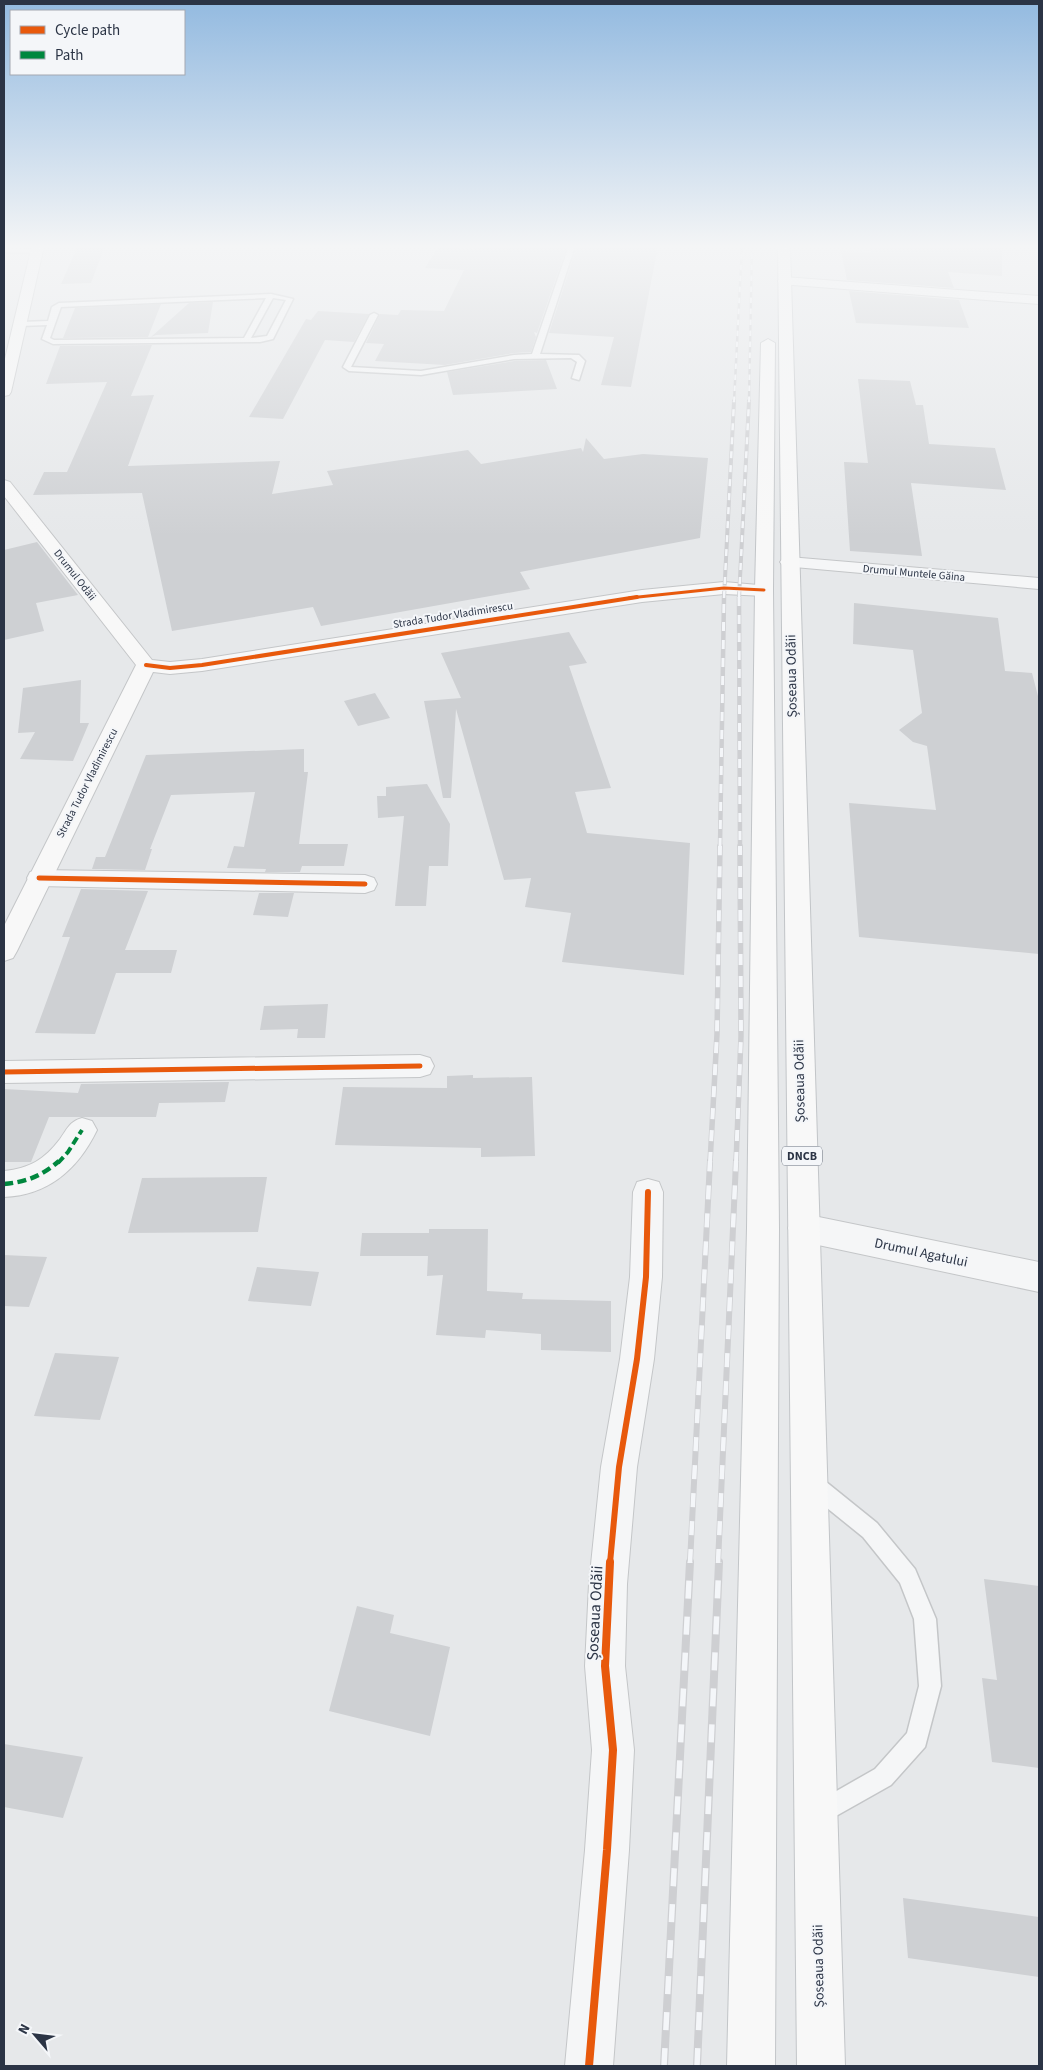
<svg xmlns="http://www.w3.org/2000/svg" width="1043" height="2070" viewBox="0 0 1043 2070" font-family="'Source Sans 3',sans-serif">
  <style>
    .building { fill: #ced0d3 }
    .lines { fill: none; stroke-linecap: round; stroke-linejoin: round }
    .lane-casing { stroke: #c4c6c8; stroke-width: 3 }
    .street-casing { stroke: #c4c6c8; stroke-width: 2 }
    .secondary-casing { stroke: #c4c6c8; stroke-width: 2 }
    .primary-casing { stroke: #c2c5c8; stroke-width: 2 }
    .lane { fill: #f5f6f7; fill-rule: evenodd }
    .street { fill: #f5f6f7; fill-rule: evenodd }
    .secondary { fill: #f8f8f8; fill-rule: evenodd }
    .primary { fill: #f8f8f8; fill-rule: evenodd }
    .rail-far5-casing { stroke: #cecfd2; stroke-width: 2.5 }
    .rail-far4-casing { stroke: #cecfd2; stroke-width: 4 }
    .rail-far3-casing { stroke: #cecfd2; stroke-width: 4.5 }
    .rail-far2-casing { stroke: #cecfd2; stroke-width: 5.5 }
    .rail-far1-casing { stroke: #cecfd2; stroke-width: 6 }
    .rail-casing { stroke: #cecfd2; stroke-width: 8 }
    .rail-far5 { stroke: #f4f6f9; stroke-width: 2; stroke-dasharray: 5.5; stroke-linecap: butt }
    .rail-far4 { stroke: #f4f6f9; stroke-width: 2.5; stroke-dasharray: 7; stroke-linecap: butt }
    .rail-far3 { stroke: #f4f6f9; stroke-width: 3; stroke-dasharray: 9; stroke-linecap: butt }
    .rail-far2 { stroke: #f4f6f9; stroke-width: 4; stroke-dasharray: 11; stroke-linecap: butt }
    .rail-far1 { stroke: #f4f6f9; stroke-width: 4.5; stroke-dasharray: 14; stroke-linecap: butt }
    .rail { stroke: #f4f6f9; stroke-width: 5.5; stroke-dasharray: 18; stroke-linecap: butt }
    .quiet-far1 { stroke: #00873e; stroke-width: 4; stroke-dasharray: 8 4; stroke-linecap: butt }
    .quiet { stroke: #00873e; stroke-width: 4.5; stroke-dasharray: 9 4.5; stroke-linecap: butt }
    .cycleway-far4-casing { stroke: #f4f6f9; stroke-width: 5 }
    .cycleway-far3-casing { stroke: #f4f6f9; stroke-width: 6 }
    .cycleway-far2-casing { stroke: #f4f6f9; stroke-width: 8 }
    .cycleway-far1-casing { stroke: #f4f6f9; stroke-width: 9 }
    .cycleway-casing { stroke: #f4f6f9; stroke-width: 11 }
    .cycleway-far4 { stroke: #e8590c; stroke-width: 3 }
    .cycleway-far3 { stroke: #e8590c; stroke-width: 4 }
    .cycleway-far2 { stroke: #e8590c; stroke-width: 5 }
    .cycleway-far1 { stroke: #e8590c; stroke-width: 6 }
    .cycleway { stroke: #e8590c; stroke-width: 8 }
    .labels { text-anchor: middle; dominant-baseline: central; stroke-width: 4; stroke-linejoin: round; paint-order: stroke }
    .far-street-label { font-size: 11px; fill: #2b3445; stroke: #f4f6f9 }
    .shield { fill: #f4f6f9; stroke: #676e7b; stroke-width: 1 }
    .shield-label { font-size: 12px; font-weight: bold; fill: #2b3445 }
    .street-label { font-size: 14px; fill: #2b3445; stroke: #f4f6f9 }
    .near-street-label { font-size: 16px; fill: #2b3445; stroke: #f4f6f9 }
  </style>
  <rect width="100%" height="100%" fill="#e6e8ea"/>
  <!-- building -->
  <path class="building" d="M78 246H105L91 283 61 284Z
    M475 246H567L537 333 534 332 536 337 531 352 514 353 445 365 375 361 384 344 366 343 380 314 398 315 401 310 444 311 464 270 425 268 438 247 474 249Z
    M577 246H658L631 387 601 385 614 337 549 333Z
    M870 246H1002V276L948 272 954 288 847 280 841 251 871 252Z
    M849 291 959 300 969 328 856 323Z
    M213 302 208 333 156 335 151 337 189 303Z
    M161 304 148 337 63 338 75 308Z
    M318 311 369 314 354 342 325 340 283 419 249 417 306 319 311 320Z
    M152 345 131 396 154 395 128 466 280 461 272 494 333 485 327 471 468 450 481 464 581 448 583 452 586 438 604 459 643 454 708 458 700 538 520 572 530 589 321 626 313 607 172 631 142 493 33 495 44 472H67L107 382 46 384 60 346Z
    M546 360 557 389 453 395 447 372 514 361Z
    M858 379 910 381 916 405H923L929 444 995 448 1006 490 911 483 922 556 850 551 844 462 868 463Z
    M37 542 78 595 36 603 44 631 4 640V550Z
    M854 603 998 618 1005 671 1032 673 1039 700V954L859 937 849 803 936 810 927 746 913 742 899 730 922 713 913 650 853 644Z
    M569 632 587 663 569 666 611 788 575 792 587 833 690 843 684 975 562 962 571 913 525 907 531 878 504 880 456 709 451 798H443L424 701 461 698 441 653Z
    M81 680 80 723H89L73 761 20 759 35 732 18 733 23 688Z
    M375 693 390 718 358 726 344 701Z
    M304 749V772H308L299 844H348L344 866H302L300 872H265L266 869 227 868 234 846 244 847 255 792 171 795 150 849H152L145 870 92 869 96 857H105L146 755Z
    M427 784 450 824 448 866H429L426 906H395L404 816 378 818 377 796H386V787Z
    M81 889 148 891 125 950H177L171 973H116L95 1034 35 1033 70 937H62Z
    M259 893H294L288 917 253 915Z
    M328 1004 325 1038H297L298 1029 260 1030 264 1006Z
    M473 1075V1078L532 1077 535 1156 481 1157V1148L335 1145 343 1087 447 1088V1076Z
    M229 1082 225 1102 159 1103 156 1117H49L31 1162H4V1089L78 1093 81 1084Z
    M267 1177 258 1232 128 1233 142 1178Z
    M429 1229H488L487 1291 523 1293 522 1299 611 1301V1352L541 1350V1334L486 1330 485 1338 436 1335 443 1275 427 1276 428 1256H360L362 1233H429Z
    M4 1255 47 1257 29 1307 4 1306Z
    M257 1267 319 1272 311 1306 248 1301Z
    M55 1353 119 1357 100 1420 34 1416Z
    M984 1579 1039 1586V1768L992 1762 982 1678 997 1680Z
    M357 1606 394 1615 390 1633 450 1647 430 1736 329 1711Z
    M4 1744 83 1757 63 1818 4 1807Z
    M903 1898 1039 1917V1977L908 1958Z"/>
  <g class="lines">
    <defs>
      <path id="lane" d="M569 246H575L540 354 579 355 585 361 579 380 572 378 577 362 571 358 514 359 421 375 349 371 343 367 370 315 374 313 378 315 351 367 421 371 514 355 532 354Z
        M4 248 37 249 40 251 37 253 4 252Z
        M271 294 293 299 273 339 260 342 53 344 42 339 47 325 21 326 17 324 21 322 48 321 52 307 59 303ZM266 298 244 338 54 340 50 338 61 307ZM273 298 286 300 267 336 251 338Z
        M813 1474 820 1477 877 1523 915 1569 936 1619 941 1686 925 1747 891 1785 820 1825 812 1821 808 1813 812 1805 875 1769 907 1733 919 1686 914 1619 900 1583 863 1537 806 1491 803 1484 806 1477Z"/>
      <path id="street" d="M784 277 1039 296V304L780 284 778 281 780 278Z
        M789 557 1039 578V589L783 566 780 562 783 558Z
        M39 870 365 875 374 878 377 884 374 890 365 893 39 886 30 884 27 878 30 872Z
        M420 1055 430 1058 434 1066 430 1074 420 1077 4 1083V1061Z
        M82 1118 92 1121 97 1130C78 1169 49 1195 4 1197V1171C30 1168 44 1160 60 1139 68 1128 69 1122 82 1118Z
        M648 1179 659 1182 663 1192 662 1277 654 1359 637 1467 627 1584 625 1666 634 1750 629 1850 613 2066H565L585 1850 592 1750 585 1666 589 1584 601 1467 620 1359 630 1277 633 1192 637 1182Z
        M804 1214 1039 1262V1292L804 1242 793 1238 788 1228 793 1218Z"/>
      <path id="secondary" d="M32 246H44L11 392 9 395 4 396V363Z
        M4 480 10 482 152 660 170 662 202 659 642 590 724 582 771 586 773 590 771 594 764 596 724 594 642 602 202 671 170 674 153 672 17 951 13 958 4 961V926L136 665 4 496Z"/>
      <path id="primary" d="M778 246H790L845 2066H797Z
        M768 339 775 343 773 590 779 1228 775 2066H727L747 1228 755 590 761 343Z"/>
    </defs>
    <!-- lane casing -->
    <use href="#lane" class="lane-casing"/>
    <!-- street casing -->
    <use href="#street" class="street-casing"/>
    <!-- secondary casing -->
    <use href="#secondary" class="secondary-casing"/>
    <!-- primary casing -->
    <use href="#primary" class="primary-casing"/>
    <!-- lane -->
    <use href="#lane" class="lane"/>
    <!-- street -->
    <use href="#street" class="street"/>
    <!-- secondary -->
    <use href="#secondary" class="secondary"/>
    <!-- primary -->
    <use href="#primary" class="primary"/>
    <defs>
      <path id="rail-far5" d="M734 402 742 246
        M749 402 752 246"/>
      <path id="rail-far4" d="M724 598 734 401
        M739 598 749 401"/>
      <path id="rail-far3" d="M739 597 740 847
        M720 847 724 597"/>
      <path id="rail-far2" d="M710 1163 717 1034 720 846
        M736 1163 741 1036 740 846"/>
      <path id="rail-far1" d="M690 1563 710 1161
        M718 1563 736 1161"/>
      <path id="rail" d="M664 2066 690 1562
        M697 2066 719 1562"/>
    </defs>
    <!-- rail-far5 casing -->
    <use href="#rail-far5" class="rail-far5-casing"/>
    <!-- rail-far4 casing -->
    <use href="#rail-far4" class="rail-far4-casing"/>
    <!-- rail-far3 casing -->
    <use href="#rail-far3" class="rail-far3-casing"/>
    <!-- rail-far2 casing -->
    <use href="#rail-far2" class="rail-far2-casing"/>
    <!-- rail-far1 casing -->
    <use href="#rail-far1" class="rail-far1-casing"/>
    <!-- rail casing -->
    <use href="#rail" class="rail-casing"/>
    <!-- rail-far5 -->
    <use href="#rail-far5" class="rail-far5"/>
    <!-- rail-far4 -->
    <use href="#rail-far4" class="rail-far4"/>
    <!-- rail-far3 -->
    <use href="#rail-far3" class="rail-far3"/>
    <!-- rail-far2 -->
    <use href="#rail-far2" class="rail-far2"/>
    <!-- rail-far1 -->
    <use href="#rail-far1" class="rail-far1"/>
    <!-- rail -->
    <use href="#rail" class="rail"/>
    <!-- quiet-far1 -->
    <path class="quiet-far1" d="M58 1163 68 1152 82 1130"/>
    <!-- quiet -->
    <path class="quiet" d="M4 1184C26 1182 42 1176 59 1161"/>
    <defs>
      <path id="cycleway-far4" d="M629 598 724 588 764 590"/>
      <path id="cycleway-far3" d="M146 665 170 668 202 665 637 597"/>
      <path id="cycleway-far2" d="M39 878 365 884
        M4 1072 420 1066"/>
      <path id="cycleway-far1" d="M610 1563 619 1467 637 1359 646 1277 648 1192"/>
      <path id="cycleway" d="M589 2066 607 1850 613 1750 605 1666 610 1562"/>
    </defs>
    <!-- cycleway-far4 casing -->
    <use href="#cycleway-far4" class="cycleway-far4-casing"/>
    <!-- cycleway-far3 casing -->
    <use href="#cycleway-far3" class="cycleway-far3-casing"/>
    <!-- cycleway-far2 casing -->
    <use href="#cycleway-far2" class="cycleway-far2-casing"/>
    <!-- cycleway-far1 casing -->
    <use href="#cycleway-far1" class="cycleway-far1-casing"/>
    <!-- cycleway casing -->
    <use href="#cycleway" class="cycleway-casing"/>
    <!-- cycleway-far4 -->
    <use href="#cycleway-far4" class="cycleway-far4"/>
    <!-- cycleway-far3 -->
    <use href="#cycleway-far3" class="cycleway-far3"/>
    <!-- cycleway-far2 -->
    <use href="#cycleway-far2" class="cycleway-far2"/>
    <!-- cycleway-far1 -->
    <use href="#cycleway-far1" class="cycleway-far1"/>
    <!-- cycleway -->
    <use href="#cycleway" class="cycleway"/>
  </g>
  <!-- sky -->
  <linearGradient id="sky" x2="0" y2="1"><stop stop-color="#93bae0"/><stop offset="0.46" stop-color="#f4f5f6"/><stop offset="1" stop-color="#f4f5f6" stop-opacity="0"/></linearGradient>
  <rect width="1043" height="536" fill="url(#sky)"/>
  <g class="labels">
    <!-- far-street labels -->
    <g class="far-street-label">
      <text transform="translate(914 573) rotate(5)">Drumul Muntele Găina</text>
      <text transform="translate(75 575) rotate(52)">Drumul Odăii</text>
      <text transform="translate(453 615) rotate(-9)">Strada Tudor Vladimirescu</text>
      <text transform="translate(87 783) rotate(-63)">Strada Tudor Vladimirescu</text>
    </g>
    <!-- shield labels -->
    <rect class="shield" x="782" y="1146.5" width="40" height="19" rx="4"/>
    <g class="shield-label">
      <text x="802" y="1156">DNCB</text>
    </g>
    <!-- street labels -->
    <g class="street-label">
      <text transform="translate(792 676) rotate(-91)">Șoseaua Odăii</text>
      <text transform="translate(800 1081) rotate(-91)">Șoseaua Odăii</text>
      <text transform="translate(921 1253) rotate(12)">Drumul Agatului</text>
      <text transform="translate(819 1966) rotate(-91)">Șoseaua Odăii</text>
    </g>
    <!-- near-street labels -->
    <g class="near-street-label">
      <text transform="translate(595 1613) rotate(-87)">Șoseaua Odăii</text>
    </g>
  </g>
  <!-- border -->
  <rect width="1043" height="2070" fill="none" stroke="#2b3445" stroke-width="10"/>
  <!-- legend -->
  <rect x="10" y="10" width="175" height="65" fill="#f4f6f9" stroke="#a4a8b1"/>
  <rect x="20" y="26" width="25" height="8" fill="#e8590c" stroke="#a4a8b1"/>
  <text x="55" y="35" font-size="15" fill="#2b3445">Cycle path</text>
  <rect x="20" y="51" width="25" height="8" fill="#00873e" stroke="#a4a8b1"/>
  <text x="55" y="60" font-size="15" fill="#2b3445">Path</text>
  <!-- north arrow -->
  <g transform="translate(35 2035) rotate(298)" stroke="#f4f6f9" stroke-width="4" paint-order="stroke">
  <path d="M0-4L9 19L0 12L-9 19Z" fill="#2b3445"/>
  <text y="-8" font-size="14" font-weight="bold" text-anchor="middle" fill="#2b3445">N</text>
  </g>
</svg>
